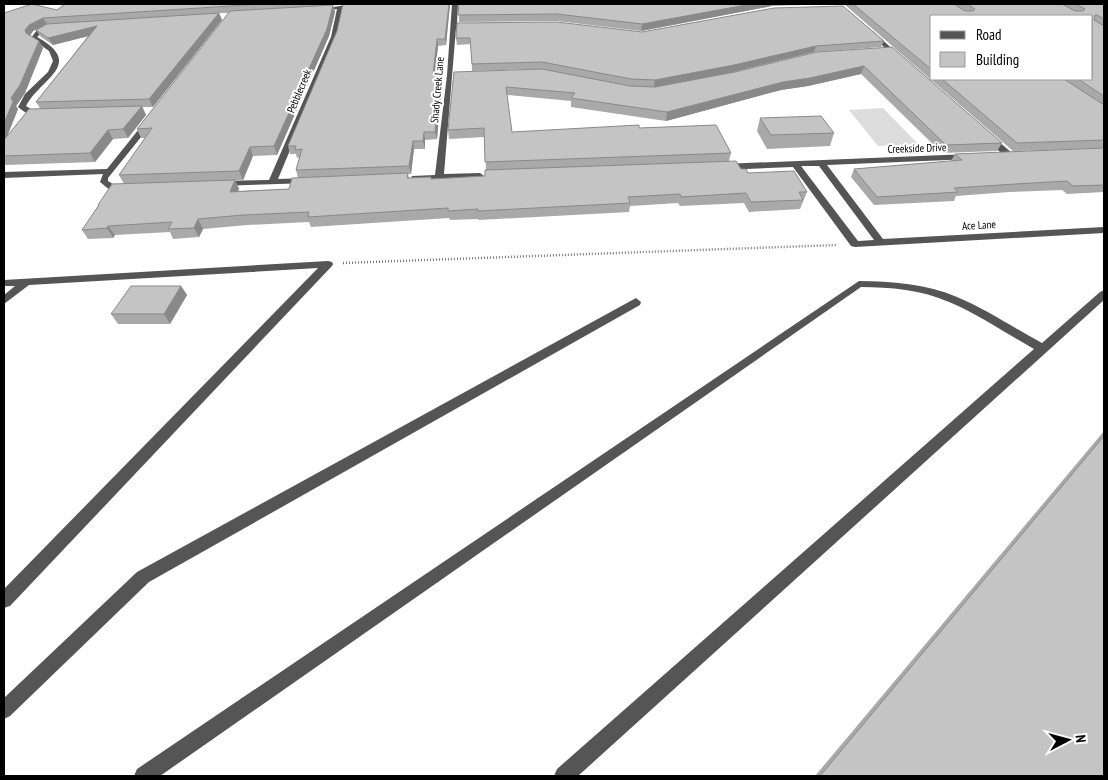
<svg xmlns="http://www.w3.org/2000/svg" width="1108" height="780" viewBox="0 0 1108 780" font-family="'PT Sans Narrow',sans-serif">
  <style>
    .green { fill: #dcdcdc }
    .lines { fill: none; stroke-linecap: round; stroke-linejoin: round }
    .path { stroke: #777; stroke-width: 2.5; stroke-dasharray: 1 2; stroke-linecap: butt }
    .minor { fill: #555; fill-rule: evenodd }
    .wall { fill: #a9a9a9; fill-rule: evenodd }
    .shaded-wall { fill: #898989 }
    .building { fill: #c4c4c4; stroke: #898989 }
    .labels { text-anchor: middle; dominant-baseline: central; stroke-width: 4; stroke-linejoin: round; paint-order: stroke }
    .far-street-label { font-size: 11px; fill: #000; stroke: #fff }
  </style>
  <rect width="100%" height="100%" fill="#fff"/>
  <!-- green -->
  <path class="green" d="M883 108 918 144 878 146 849 110Z"/>
  <g class="lines">
    <!-- path -->
    <path class="path" d="M343 263 837 245"/>
    <!-- minor -->
    <path class="minor" d="M353 4H367L343 8 337 37 278 179 307 178 311 181 310 183 217 186V182L220 181 269 180 331 37 337 9 317 12 314 10Z
      M452 4H458L457 24H474L477 26 474 28H456L444 174 480 173 484 176 480 179 415 181 411 178 412 176 435 175 447 75Z
      M53 24 55 27 44 31 37 37C86 64 40 79 26 106L34 111 47 114C38 120 26 114 18 107L25 94 48 72 53 61 49 51 31 38 37 30Z
      M869 31H873L902 58V60H898L869 33Z
      M147 119 154 121 108 178V181L116 186H130V190L111 191 100 182 103 174 4 178V172L107 169Z
      M985 135H991L1012 153V157H1006L985 139Z
      M969 154 972 155V159L827 165 883 239 1104 227V233L855 247 851 246 793 167 722 170 718 167 722 164ZM801 166H819L874 240 858 241Z
      M328 261 332 262 333 264 332 266 10 606 4 608V589L318 268 29 285 4 304V295L15 286H4V280Z
      M859 281C891 281 927 284 957 297 986 309 1014 328 1042 343L1100 292 1104 290V300L578 776H554L557 769 1034 349C1007 334 978 314 949 302 922 290 890 287 861 287L160 776H134L137 769Z
      M636 298 641 302 640 305 149 582 10 716 4 719V698L137 572Z"/>
  </g>
  <!-- wall -->
  <path class="wall" d="M65 4H344L333 5 335 12 329 36 277 155 253 156 243 180H235L239 189 238 191 289 189 298 178 296 170 300 157 297 158 296 154H290L288 146 337 31 345 4H450L446 45 438 46 435 74H441L442 81 437 139 425 140V149H414L411 174H408L409 178 432 179 485 176 486 170 485 137 449 139 448 130 529 69 472 71 471 44 457 45 456 38 642 32 884 41 881 47 814 52 733 72 892 47 1002 143 997 151 942 153 861 74 808 86 781 90 666 121 571 107V101L507 95 512 132 639 128 731 153 729 161 748 173 807 192 800 209 749 212 744 203 680 206 678 203 630 206 629 212 479 220 478 219 450 220 449 218 311 227 309 222 247 225 203 229 199 237 173 239 170 232 115 235 113 238 88 239 82 230 98 206V205L124 184 119 175 145 138H141L137 129 229 13H219L222 20 153 107H142L146 115 128 138 113 139 95 162 4 165V13L57 10ZM36 30 41 37 53 45 88 36 36 102 40 108 7 137 18 109 16 106 25 93 43 48 39 41 30 36 33 31Z
    M459 4H835L772 6 641 31 557 21 459 22Z
    M844 4H1104V192L1067 194 1062 190 1010 192 956 196 954 201 874 205 851 177 854 169 951 161 955 154 1104 148 1013 151ZM932 16 1092 79H932Z
    M760 118 834 133 830 146 767 149 757 131Z
    M181 286 187 295 170 324H118L111 314Z
    M1104 431V776H815Z"/>
  <!-- shaded-wall -->
  <path class="shaded-wall" d="M327 4H344L333 5 335 12 329 36 277 155 274 146 328 6Z
    M449 4H450L446 45 445 39Z
    M751 4H772V6L641 31 642 24Z
    M219 13 222 20 153 107 149 99Z
    M43 18 47 24 33 31 29 37 26 33 25 30 29 25Z
    M97 26 101 33 53 45 48 38Z
    M437 39 438 46 434 81 433 74Z
    M39 41 43 48 25 93 16 106 18 109 4 144V123L11 98Z
    M816 46 814 52 733 72 654 87 655 80Z
    M864 66 861 74 808 86 781 90 666 121 667 112 783 82Z
    M441 74 442 81 437 139 435 132Z
    M142 106 146 115 128 138 123 129Z
    M108 130 113 139 95 162 90 153Z
    M424 132 425 140V149L423 141Z
    M413 141 414 149 411 174 409 166Z
    M250 147 253 156 243 180 239 171Z
    M235 180 239 189 234 201 230 192Z
    M198 219 203 229 199 237 194 228Z
    M108 226 115 235 113 238 107 228Z
    M181 286 187 295 170 324 164 314Z"/>
  <!-- building -->
  <path class="building" d="M32 4 57 10 65 4H262L43 18 29 25 25 30 26 33 39 41 20 85 11 98 13 102 4 123V13Z
    M343 4H449L445 39H437L433 74H441L435 132H424L423 141H413L409 166 296 170 302 149 295 150 296 146H288L337 31Z
    M459 4H751L642 24 557 14 458 15Z
    M853 4H954L965 11H973L975 9 967 4H1062L1075 11H1083L1085 9 1076 4H1104V19L1097 15H1095L1094 20 1104 26V96L1078 79H1092V16H932V70Z
    M333 5 327 29 274 146 250 147 239 171 119 175 152 128 137 129 230 11Z
    M843 6 884 41 816 46 734 65 655 80 631 79 542 62 472 64 470 38H456L457 23 557 22 642 32 774 8Z
    M219 13 149 99 36 102 97 26 48 38 36 30 47 24Z
    M892 47 1002 143 946 145 864 66 810 78 783 82 667 112 571 98 575 93 506 87 512 132 639 125V128L716 125 731 153 485 162 484 128 448 130 454 72 542 69 630 86 655 87 735 72 817 52Z
    M942 79H1064L1104 105V140L1017 143Z
    M142 106 123 129 108 130 90 153 4 156V140L29 109Z
    M821 116 834 133 771 135 760 118Z
    M1104 148V185L1073 186 1067 181 1015 184 954 188 958 192 877 197 854 169 962 160 955 154Z
    M736 161 741 169H746L748 173 794 171 807 192H799L803 200 751 202 746 193 681 197 680 194 628 197 630 203 478 211V209L448 211V208L308 217 309 212 243 215 198 219 194 228 168 229 172 222 108 226 107 228 82 230 99 205H98L112 184 235 180 230 192 289 189 292 178 408 173 407 178 431 177V179L485 176V170Z
    M131 286H181L164 314H111Z
    M1104 436V776H820Z"/>
  <g class="labels">
    <!-- far-street labels -->
    <g class="far-street-label">
      <text transform="translate(437 90) rotate(-85)">Shady Creek Lane</text>
      <text transform="translate(299 91) rotate(-67)">Pebblecreek</text>
      <text transform="translate(917 148) rotate(-2)">Creekside Drive</text>
      <text transform="translate(979 225) rotate(-3)">Ace Lane</text>
    </g>
  </g>
  <!-- border -->
  <rect width="1108" height="780" fill="none" stroke="#000000" stroke-width="10"/>
  <!-- legend -->
  <rect x="930" y="15" width="162" height="65" fill="#ffffff" stroke="#999999"/>
  <rect x="940" y="31" width="25" height="8" fill="#555555" stroke="#999999"/>
  <text x="976" y="40" font-size="15" fill="#000000">Road</text>
  <rect x="940" y="52" width="25" height="15" fill="#c4c4c4" stroke="#999999"/>
  <text x="976" y="65" font-size="15" fill="#000000">Building</text>
  <!-- north arrow -->
  <g transform="translate(1068 740) rotate(84)" stroke="#ffffff" stroke-width="4" paint-order="stroke">
  <path d="M0-4L9 19L0 12L-9 19Z" fill="#000000"/>
  <text y="-8" font-size="14" font-weight="bold" text-anchor="middle" fill="#000000">N</text>
  </g>
</svg>
